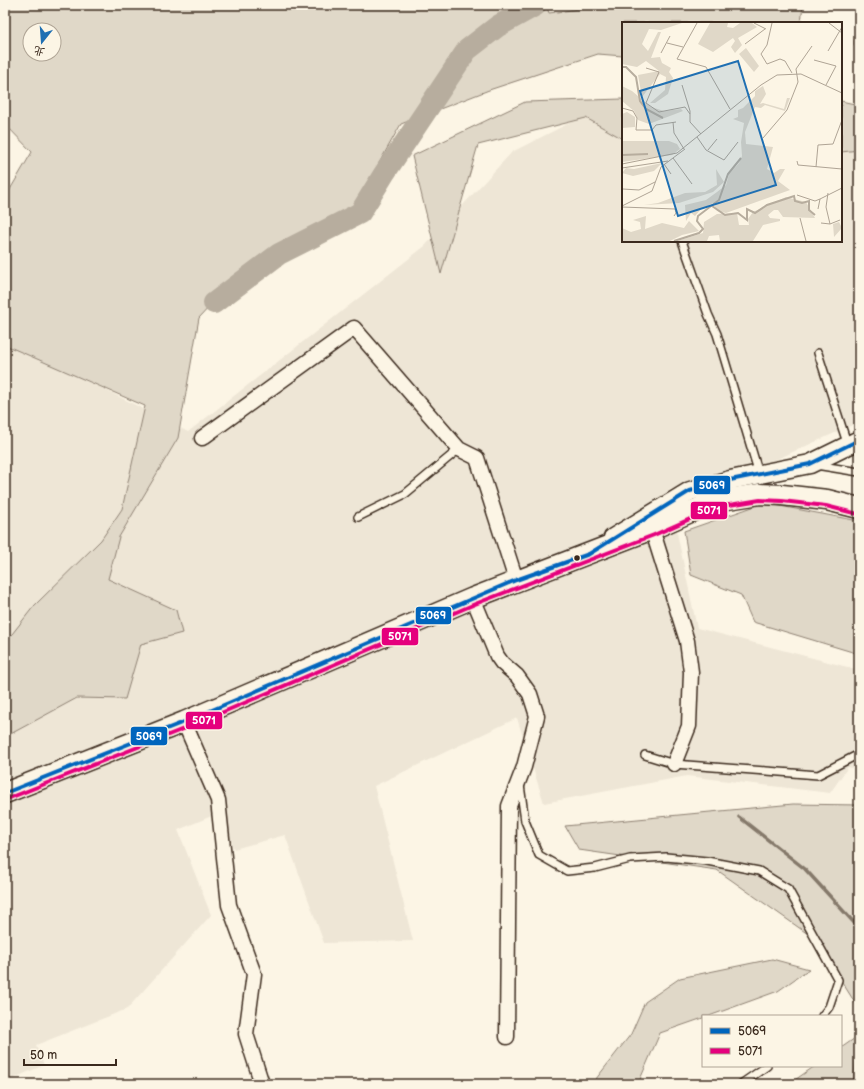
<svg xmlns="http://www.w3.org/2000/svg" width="864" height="1089" viewBox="0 0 864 1089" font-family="'Balsamiq Sans','LXGW WenKai TC',sans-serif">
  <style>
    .built { fill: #eee6d6 }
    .green { fill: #e0d8c8; stroke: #8e8173; fill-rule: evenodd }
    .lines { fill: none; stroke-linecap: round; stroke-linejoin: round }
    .stream { stroke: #85796b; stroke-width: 3.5 }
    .river { stroke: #b7ad9e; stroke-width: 22 }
    .service-casing { stroke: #3b2a1e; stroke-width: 10 }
    .minor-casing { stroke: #3b2a1e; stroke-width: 17 }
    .tertiary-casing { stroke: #3b2a1e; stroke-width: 21 }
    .secondary-casing { stroke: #3b2a1e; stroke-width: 23 }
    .service { stroke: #fcf5e5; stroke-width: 7 }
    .minor { stroke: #fcf5e5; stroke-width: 14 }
    .tertiary { stroke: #fcf5e5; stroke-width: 18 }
    .secondary { stroke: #fcf5e5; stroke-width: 20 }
    .bus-1-casing { stroke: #fcf5e5; stroke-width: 7 }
    .bus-2-casing { stroke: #fcf5e5; stroke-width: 7 }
    .bus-1 { stroke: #0065bd; stroke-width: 4 }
    .bus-2 { stroke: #e5007d; stroke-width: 4 }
    .bus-dot { fill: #3b2a1e; stroke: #fcf5e5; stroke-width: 1.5 }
    .inset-river { fill: none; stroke: #b7ad9e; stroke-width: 2 }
    .inset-road { fill: none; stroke: #afa495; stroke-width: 1 }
    .view { fill: #1f6fb2; fill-opacity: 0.15; stroke: #1f6fb2; stroke-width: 2 }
    .inset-edge { fill: none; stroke: #3b2a1e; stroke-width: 2 }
    .line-badge { stroke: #fcf5e5; stroke-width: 1.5 }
    .badge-label { font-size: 11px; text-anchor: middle; font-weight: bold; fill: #fff }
  </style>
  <rect width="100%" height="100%" fill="#fcf5e5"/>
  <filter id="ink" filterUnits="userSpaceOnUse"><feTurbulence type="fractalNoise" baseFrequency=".025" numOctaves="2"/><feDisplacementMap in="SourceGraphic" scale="8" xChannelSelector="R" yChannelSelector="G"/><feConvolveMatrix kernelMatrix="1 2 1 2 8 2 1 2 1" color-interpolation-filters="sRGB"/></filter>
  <g filter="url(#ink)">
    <!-- built -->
    <path class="built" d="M593 111 623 139V241H841V152L859 148V422L753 470 668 490 697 628 859 670V770L848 767 830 793 687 776 544 803 517 718 374 786 413 941 324 943 285 835 234 849 219 813 178 830 211 915 127 1009 36 1045 44 1065 5 1082V338L188 432 425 246 512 152Z"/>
    <!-- green -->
    <path class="green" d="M5 5H546L549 13 609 5H803L801 23H623V56L598 54 489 90 401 124 353 209 245 268 199 318 178 438 119 537 108 579 176 610 182 633 141 644 125 699 77 698 5 737V643L34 606 101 540 122 509 145 406 5 345V198L32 152 5 124ZM30 30H54V54H30Z
      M623 99V139L586 118 478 145 441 274 412 156 525 102Z
      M841 101 859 105V150L841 152Z
      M764 503 859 521V654L753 622 741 595 691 575 684 531Z
      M793 804 859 805V1009L815 939 717 870 579 850 565 826Z
      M772 959 809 969 778 991 709 1016H703V1018L660 1033 638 1084H592L631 1034 645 1002 680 978Z
      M858 1036 853 1084H789L815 1066H841V1048Z"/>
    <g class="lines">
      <!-- stream -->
      <path class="stream" d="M739 817 805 869 858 927 859 930"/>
      <!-- river -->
      <path class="river" d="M214 303 279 254 360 213 384 174 467 50 498 26 536 5"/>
      <defs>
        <path id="service" d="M859 42V44
          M682 241 708 314 717 334 759 474
          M818 353 848 446
          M816 465 859 472
          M358 517 405 494 459 449
          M645 755 674 764 818 775 859 754
          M520 785 525 821 539 855 567 871 595 868 630 859 666 857 707 861 759 871 788 889 838 980 829 1007 822 1016
          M741 1084 767 1066"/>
        <path id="minor" d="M202 438 354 328 459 449 477 458 516 580
          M651 521 652 529 687 641 691 672 689 726 674 764
          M473 598 497 656 502 663 517 676 530 694 537 716 524 767 509 806 507 1037
          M184 722 218 800 229 905 254 974 246 1034 262 1084"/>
        <path id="tertiary" d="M613 538 690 491 730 480 810 464 859 440"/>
        <path id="secondary" d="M5 793 184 722 473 598 652 529 715 501 760 494 782 495 827 500 859 508"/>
      </defs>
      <!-- service casing -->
      <use href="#service" class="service-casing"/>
      <!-- minor casing -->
      <use href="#minor" class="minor-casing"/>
      <!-- tertiary casing -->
      <use href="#tertiary" class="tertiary-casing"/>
      <!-- secondary casing -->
      <use href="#secondary" class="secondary-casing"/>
      <!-- service -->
      <use href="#service" class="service"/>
      <!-- minor -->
      <use href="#minor" class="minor"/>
      <!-- tertiary -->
      <use href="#tertiary" class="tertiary"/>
      <!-- secondary -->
      <use href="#secondary" class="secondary"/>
      <defs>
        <path id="bus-1" d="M5 793 184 722 516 580 589 554 690 491 730 480 810 464 859 440"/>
        <path id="bus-2" d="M7 799 186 728 475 604 654 535 717 507 760 500 782 501 826 506 858 514"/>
      </defs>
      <!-- bus-1 casing -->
      <use href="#bus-1" class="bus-1-casing"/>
      <!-- bus-2 casing -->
      <use href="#bus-2" class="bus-2-casing"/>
      <!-- bus-1 -->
      <use href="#bus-1" class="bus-1"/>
      <!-- bus-2 -->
      <use href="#bus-2" class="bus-2"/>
    </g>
  </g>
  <!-- markers -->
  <circle class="bus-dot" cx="577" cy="558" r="3.5"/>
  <!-- overview -->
  <g transform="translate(622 22)">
    <rect width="220" height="220" fill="#fcf5e5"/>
    <path d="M0 1H60L39 8 27 7 20 22 26 29 36 10H39L29 36 38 35 40 41 49 46 47 50 51 56 46 72 33 81H28L43 68 44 55 38 52 20 75 16 53 37 49 24 39 15 45 0 42ZM88 1H106L105 5 111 6 118 1H130L135 5 116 16 120 23 113 31 109 25 113 19 111 16 91 30 76 22ZM124 26 137 44 132 50 117 32ZM0 64 10 69 29 85 42 89 59 87 61 89 27 102 16 98 12 89 0 79ZM141 64 144 72 138 82 141 81 162 87 165 76H168L163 89 143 83 139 86 133 85 123 110 124 122 151 125 145 147 152 151 158 147H163L156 159 168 168 104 191 95 189 91 181 79 187 73 194 69 191 64 199 63 183 84 178 95 170 104 163 107 152 117 141 120 134 119 120 122 101 111 97 116 95V88L121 86 133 74V69ZM5 90 13 95V105L0 106V92ZM0 119H47L55 122 58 127 50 133 0 140ZM40 141 32 149 11 154 0 151 4 146 12 147ZM94 147 102 160 91 170 57 181 22 183 36 181 63 171 83 170 95 163ZM164 175 184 180 193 196 161 195 156 188H152L146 193 148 196 158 197V199L141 203 131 219H98L97 213 87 214 85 219H55L81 211 82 200 95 192 115 191 117 203H127L126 197 131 190ZM24 194 23 207 40 201 62 206 67 199 77 209 60 213 48 219H0V206L9 210 19 207 18 200 11 198ZM217 200 220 206 212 215 211 202Z" fill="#e0d8c8"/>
    <path class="inset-river" d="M0 45H4L14 55 18 79 24 87 41 96M0 133 26 132M90 184 103 193 116 191 125 198V187L133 191 145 183 172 174 173 179 180 181 187 179V188L193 193M52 219 77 211 81 207 75 199 76 194 97 178 106 152 119 136"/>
    <path class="inset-road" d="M75 1 55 37 84 45 108 87M132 1 144 7M150 1 145 23 139 32 145 42 158 37 163 39 170 51M207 1 220 11M45 21 61 25M123 22 143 7M206 29 220 5M39 31 48 14M192 38 214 44 204 63M24 46 37 50 24 81 37 90 63 85 68 92M60 63 68 89V100L79 112M0 86 11 89 15 96 14 108H30L34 103 54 100M51 100 52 111 62 127M75 115 84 128 102 138 116 120M141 116 165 88 176 60 174 47 190 24M86 128 95 117M51 136 70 162M175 139 176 143 220 147M0 142 55 131 139 63 155 53 179 52 220 71M42 142 49 152M194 145 196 123 211 122 220 98M0 146 46 139M1 167 17 168 33 160M206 171 204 185 208 202M175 173 193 179 198 177M0 184 30 169 39 145 63 127M0 185 53 187 54 191 52 194M196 187 198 177 220 166M178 196 184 219M199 201 208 202 218 198"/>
    <path class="view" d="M116 39 154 163 56 194 18 69Z"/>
    <rect width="220" height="220" class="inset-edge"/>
  </g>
  <g class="line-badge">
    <rect x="693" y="475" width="38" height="20" rx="4" fill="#0065bd"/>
    <rect x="690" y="501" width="38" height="19" rx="4" fill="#e5007d"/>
    <rect x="415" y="606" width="37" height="19" rx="4" fill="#0065bd"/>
    <rect x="381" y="627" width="38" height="19" rx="4" fill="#e5007d"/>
    <rect x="185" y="711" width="38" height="19" rx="4" fill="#e5007d"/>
    <rect x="130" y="726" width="38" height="20" rx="4" fill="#0065bd"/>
  </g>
  <g class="badge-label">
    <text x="712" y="489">5069</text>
    <text x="709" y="514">5071</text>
    <text x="433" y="619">5069</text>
    <text x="400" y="640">5071</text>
    <text x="204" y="724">5071</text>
    <text x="149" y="740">5069</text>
  </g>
  <!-- margin -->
  <rect width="864" height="1089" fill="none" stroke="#fcf5e5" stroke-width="20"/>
  <rect x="10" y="10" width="844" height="1069" fill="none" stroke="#3b2a1e" stroke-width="1.5" filter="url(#ink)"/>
  <!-- legend -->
  <rect x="702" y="1015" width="140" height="52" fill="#fcf5e5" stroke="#afa495"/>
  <rect x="710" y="1028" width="20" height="6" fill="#0065bd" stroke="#afa495"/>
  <text x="738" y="1035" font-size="12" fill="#3b2a1e">5069</text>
  <rect x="710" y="1048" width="20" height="6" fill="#e5007d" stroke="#afa495"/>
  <text x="738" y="1055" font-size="12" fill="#3b2a1e">5071</text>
  <!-- north arrow -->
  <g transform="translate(42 42) rotate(197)"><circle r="19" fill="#fcf5e5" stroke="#afa495"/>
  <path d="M0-3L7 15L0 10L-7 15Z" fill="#1f6fb2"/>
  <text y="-6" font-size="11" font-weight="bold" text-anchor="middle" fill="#3b2a1e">北</text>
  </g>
  <!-- scale -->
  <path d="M24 1059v6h92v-6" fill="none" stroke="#3b2a1e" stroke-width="2"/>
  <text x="30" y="1059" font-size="12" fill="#3b2a1e" stroke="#fcf5e5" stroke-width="3" paint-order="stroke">50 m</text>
</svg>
